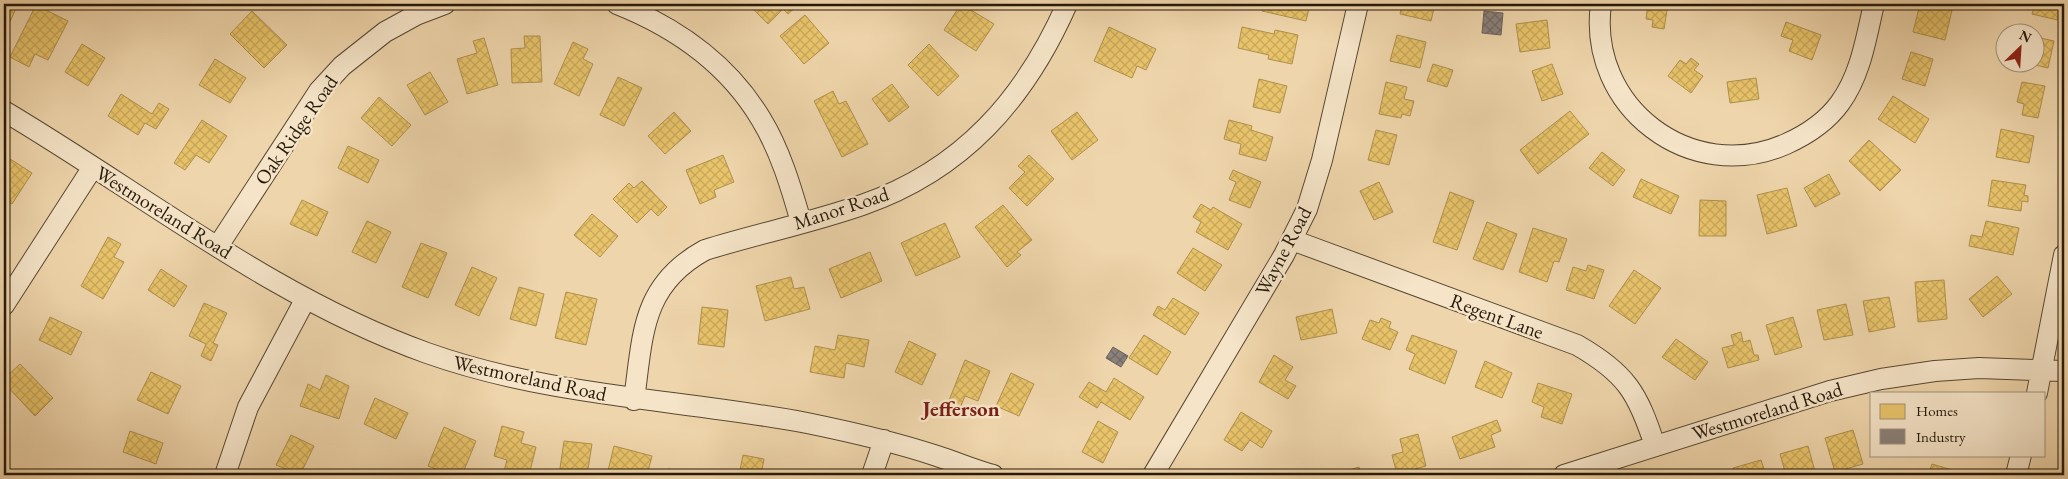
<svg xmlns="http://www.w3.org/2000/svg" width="2068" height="479" viewBox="0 0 2068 479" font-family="'EB Garamond',serif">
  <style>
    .homes { fill: url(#homes-cross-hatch); stroke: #ae914d }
    .industry { fill: url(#industry-cross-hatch); stroke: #6c625a }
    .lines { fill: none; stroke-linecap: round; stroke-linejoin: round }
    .minor-casing { stroke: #584832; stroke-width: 22 }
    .minor { stroke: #f5e4c8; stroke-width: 20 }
    .labels { text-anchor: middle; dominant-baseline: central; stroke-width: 5; stroke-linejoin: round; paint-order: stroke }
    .street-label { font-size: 20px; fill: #251909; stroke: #f5e4c8 }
    .neighbourhood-label { font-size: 21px; font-weight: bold; fill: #7a1f14; stroke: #f5e4c8 }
  </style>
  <defs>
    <pattern id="homes-cross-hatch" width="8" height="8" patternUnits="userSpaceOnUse" patternTransform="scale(1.25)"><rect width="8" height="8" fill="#e9c46a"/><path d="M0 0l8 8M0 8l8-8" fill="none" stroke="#c8a85b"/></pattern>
    <pattern id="industry-cross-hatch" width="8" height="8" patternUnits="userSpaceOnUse" patternTransform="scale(1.25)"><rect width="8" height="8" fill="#8a817c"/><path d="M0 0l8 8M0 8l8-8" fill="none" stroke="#716964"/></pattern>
  </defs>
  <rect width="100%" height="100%" fill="#efd5ab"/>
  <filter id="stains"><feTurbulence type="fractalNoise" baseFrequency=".004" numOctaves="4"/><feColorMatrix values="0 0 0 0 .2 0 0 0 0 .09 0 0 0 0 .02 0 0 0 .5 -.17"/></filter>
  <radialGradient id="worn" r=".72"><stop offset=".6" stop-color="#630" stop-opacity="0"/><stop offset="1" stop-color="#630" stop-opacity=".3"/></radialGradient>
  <!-- homes -->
  <path class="homes" d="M4 4H18L8 26 4 24Z
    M748 4H799L788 14 783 9 768 24Z
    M961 4 994 24 976 51 944 30Z
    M1263 4H1310L1306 21 1262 11Z
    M1402 4H1435L1431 21 1400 14Z
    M1648 4H1668L1664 29 1652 27 1653 20 1646 19Z
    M1798 4H1824L1823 10Z
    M1920 4 1952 10 1945 40 1913 32Z
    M2035 4H2064L2062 21 2032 14Z
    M36 5 68 21 48 60 35 54 29 67 10 57Z
    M252 11 287 45 264 68 230 34Z
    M805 15 829 43 804 64 780 36Z
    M1547 20 1550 48 1520 52 1516 24Z
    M1786 22 1821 35 1812 60 1789 51 1793 40 1781 36Z
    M1109 27 1156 49 1146 70 1137 66 1132 78 1094 61Z
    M1242 27 1274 34 1275 30 1298 35 1292 64 1268 59 1269 55 1238 48Z
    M1397 35 1426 42 1420 68 1390 61Z
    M524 36H540L542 82 512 83 511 49 525 48Z
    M2036 37 2054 41 2048 68 2027 63 2036 62Z
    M484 38 498 85 467 94 457 59 477 53 473 41Z
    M573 42 588 49 583 59 593 64 579 96 554 84Z
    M82 44 105 58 88 86 65 72Z
    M929 44 959 76 938 96 908 65Z
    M1911 52 1933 59 1925 86 1902 79Z
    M1691 58 1699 64 1694 70 1703 76 1691 93 1668 76 1680 60 1686 64Z
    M215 59 246 78 230 103 199 85Z
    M1433 64 1453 70 1447 87 1427 81Z
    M1552 64 1563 94 1542 101 1532 71Z
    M430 72 448 102 425 115 407 85Z
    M618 77 642 88 624 126 600 115Z
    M1756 78 1759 99 1730 103 1727 82Z
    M1259 79 1287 86 1280 113 1253 107Z
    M1386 82 1407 87 1404 99 1414 101 1410 116 1402 114 1401 118 1379 114Z
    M2022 82 2045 86 2038 118 2022 115 2024 104 2017 102Z
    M892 84 909 107 889 122 872 99Z
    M833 91 839 104 846 101 868 144 842 157 814 101Z
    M121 94 152 114 159 103 169 109 156 129 145 123 138 135 108 116Z
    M1893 96 1929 119 1915 143 1878 119Z
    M379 97 411 125 392 146 361 118Z
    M1570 111 1589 134 1538 174 1520 150Z
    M674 112 691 131 665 154 648 136Z
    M1077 112 1098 140 1072 160 1051 131Z
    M202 120 227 136 209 163 196 155 185 170 174 163Z
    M1229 120 1252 126 1251 130 1273 137 1266 161 1239 154 1241 144 1224 139Z
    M2001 129 2034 136 2029 163 1996 157Z
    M1376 130 1397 135 1389 165 1368 160Z
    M1869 140 1901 170 1880 191 1849 161Z
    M348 146 379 160 368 183 338 168Z
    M1602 152 1625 170 1613 186 1589 168Z
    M4 155 32 173 12 204 4 200Z
    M723 155 734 182 714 190 716 197 700 204 686 170Z
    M1029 155 1054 179 1027 206 1009 188 1025 172 1018 166Z
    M1233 170 1261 182 1250 208 1229 200 1236 182 1229 179Z
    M1829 174 1840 194 1815 207 1804 188Z
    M1641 179 1679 196 1671 214 1633 197Z
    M1992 180 2026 185 2024 195 2028 196V202L2022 201 2021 211 1988 206Z
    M642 181 667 207 658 216 651 209 637 223 613 199 629 183 634 188Z
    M1379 182 1393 212 1374 220 1360 191Z
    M1787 188 1797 226 1767 234 1757 195Z
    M1450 192 1474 201 1457 250 1433 242Z
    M302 200 328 212 317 236 290 224Z
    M1700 200 1726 201V236H1699Z
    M1201 204 1211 210 1213 207 1242 224 1228 250 1196 232 1201 222 1193 217Z
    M1003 205 1032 240 1017 252 1021 255 1007 267 975 227Z
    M592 214 618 236 600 257 574 235Z
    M367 221 391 232 376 263 352 252Z
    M1986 221 2019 228 2013 255 1969 246 1971 235 1982 237Z
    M1487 222 1517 234 1503 270 1473 259Z
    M945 223 960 257 916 276 901 243Z
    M1533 228 1567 239 1559 262 1554 261 1547 282 1519 272Z
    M108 237 121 244 114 257 124 262 103 299 81 286Z
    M421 243 447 253 428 298 402 287Z
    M1193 248 1222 265 1205 291 1177 273Z
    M870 252 882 281 841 298 829 269Z
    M1588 265 1604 270 1594 299 1566 290 1573 267 1586 271Z
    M472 267 497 278 479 316 455 305Z
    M161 269 187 286 174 307 148 290Z
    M1634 270 1661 288 1635 324 1609 306Z
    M1997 276 2012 294 1983 317 1969 299Z
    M791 277 794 289 804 287 810 309 765 321 756 286Z
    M1944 280 1947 319 1918 322 1915 282Z
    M519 287 544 294 536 326 510 319Z
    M566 292 597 299 586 345 555 338Z
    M1889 297 1895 327 1869 332 1863 301Z
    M1173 298 1199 313 1185 335 1153 315 1158 306 1165 310Z
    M204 303 227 313 213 343 218 345 211 361 201 356 206 344 189 336Z
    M1846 304 1853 335 1824 340 1817 310Z
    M702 307 728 310 724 347 698 344Z
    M1332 309 1337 333 1301 340 1296 317Z
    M50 317 82 332 71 355 39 340Z
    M1793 317 1802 347 1775 355 1766 325Z
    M1381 318 1391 322 1389 328 1398 332 1390 350 1362 339 1370 320 1379 323Z
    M1741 332 1743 342 1750 340 1754 355H1758L1759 360 1728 368 1722 348 1734 345 1731 335Z
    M838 335 869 340 864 367 846 363 844 378 810 372 815 346 835 350Z
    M1144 335 1171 352 1157 375 1129 358Z
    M1412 335 1457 351 1445 384 1409 369 1415 354 1406 350Z
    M1676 339 1708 362 1695 380 1662 357Z
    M909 341 936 354 922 385 895 372Z
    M1274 355 1293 367 1285 380 1296 386 1288 399 1259 382Z
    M965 360 990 371 978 401 965 396 960 408 948 403Z
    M1485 361 1512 373 1502 398 1475 387Z
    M20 364 53 398 35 416 4 383V379Z
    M151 372 181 386 168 414 137 400Z
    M1011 373 1034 384 1019 416 996 406Z
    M326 375 349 386 339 419 300 406 308 384 320 390Z
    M1114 378 1144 397 1130 420 1101 402 1097 408 1079 397 1089 382 1106 392Z
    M1538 383 1572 394 1562 424 1541 417 1544 407 1532 402Z
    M375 398 408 413 396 439 364 424Z
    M1241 412 1272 431 1262 448 1250 440 1242 451 1224 440Z
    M1497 420 1501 431 1491 435 1495 447 1460 459 1452 437Z
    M1098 421 1118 432 1103 463 1082 452Z
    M502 426 524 432 521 443 536 447 529 475H503L507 460 494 456Z
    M444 427 476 441 462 475H451L428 466Z
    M1853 430 1863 464 1835 472 1825 438Z
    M130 431 163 443 156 464 123 452Z
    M1418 434 1426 466 1397 474 1392 455 1403 452 1400 439Z
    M291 435 314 446 300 475 276 465Z
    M564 441 592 444 587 475H559Z
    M614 446 652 456 647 475H607Z
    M1808 446 1816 475H1786L1780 454Z
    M743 455 764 459 761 475H739Z
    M1761 460 1766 475H1735L1733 468Z
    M1932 464 1969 475H1928Z
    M1359 467 1362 475H1333Z
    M668 469 704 475H667Z"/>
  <!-- industry -->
  <path class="industry" d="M1484 11 1503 13 1501 35 1482 33Z
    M1113 347 1128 356 1121 367 1106 358Z"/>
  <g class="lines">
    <defs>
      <path id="minor" d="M617 4C675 27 728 64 761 119 780 150 791 187 801 222
        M1601 4C1587 107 1691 186 1786 144 1806 135 1827 121 1840 103 1861 74 1866 38 1874 4
        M4 111C144 194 273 298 427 353 551 397 680 399 807 423 851 432 895 442 937 456 956 462 974 470 993 475
        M1292 240 1577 345C1626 373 1638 393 1655 446
        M218 246 319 91 342 66 385 32 416 15 445 4
        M4 305 93 167
        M2037 393 2064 255
        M634 400C643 335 641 285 705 250 757 234 810 223 862 205 963 170 1025 99 1067 4
        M225 475 248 407 305 300
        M872 475 884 440
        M1153 475 1284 255 1307 209 1322 160 1358 4
        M1564 475 1830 391 1881 379 1935 371 1979 368 2064 371
        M2016 475 2021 455"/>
    </defs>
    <!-- minor casing -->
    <use href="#minor" class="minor-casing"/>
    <!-- minor -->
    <use href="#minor" class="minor"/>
  </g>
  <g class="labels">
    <!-- street labels -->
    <g class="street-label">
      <text transform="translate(296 130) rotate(-55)">Oak Ridge Road</text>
      <text transform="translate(841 208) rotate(-18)">Manor Road</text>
      <text transform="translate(164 212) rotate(32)">Westmoreland Road</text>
      <text transform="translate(1283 251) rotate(-62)">Wayne Road</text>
      <text transform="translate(1497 316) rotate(20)">Regent Lane</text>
      <text transform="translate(530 378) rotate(12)">Westmoreland Road</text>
      <text transform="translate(1767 411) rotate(-17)">Westmoreland Road</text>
    </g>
    <!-- neighbourhood labels -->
    <g class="neighbourhood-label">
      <text x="961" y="408">Jefferson</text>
    </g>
  </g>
  <!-- margin -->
  <rect width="2068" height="479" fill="none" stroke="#efd5ab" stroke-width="20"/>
  <rect x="5" y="5" width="2058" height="469" fill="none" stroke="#251909" stroke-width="2.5"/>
  <rect x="10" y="10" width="2048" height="459" fill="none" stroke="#251909"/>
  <!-- legend -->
  <rect x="1870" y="392" width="175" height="65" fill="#f5e4c8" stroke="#a2937c"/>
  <rect x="1880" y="404" width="25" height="15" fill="#e9c46a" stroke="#a2937c"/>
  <text x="1916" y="416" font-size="15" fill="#251909">Homes</text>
  <rect x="1880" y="429" width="25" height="15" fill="#8a817c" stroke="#a2937c"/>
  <text x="1916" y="442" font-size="15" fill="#251909">Industry</text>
  <!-- north arrow -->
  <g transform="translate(2020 48) rotate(25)"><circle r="24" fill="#f5e4c8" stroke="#a2937c"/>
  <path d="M0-4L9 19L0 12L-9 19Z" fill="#8f2418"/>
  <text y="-8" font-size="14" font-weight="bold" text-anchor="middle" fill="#251909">N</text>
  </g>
  <rect width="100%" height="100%" filter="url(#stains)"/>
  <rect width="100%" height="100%" fill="url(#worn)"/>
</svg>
